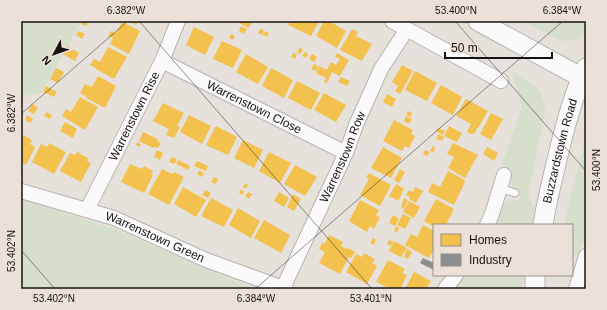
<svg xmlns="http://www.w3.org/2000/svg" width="607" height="310" viewBox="0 0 607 310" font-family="Arial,sans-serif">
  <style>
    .green { fill: #d6decc }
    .homes { fill: #f2c14e }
    .industry { fill: #8d8d92 }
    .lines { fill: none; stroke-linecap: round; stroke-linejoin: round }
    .lane-casing { stroke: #b7b3af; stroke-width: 9 }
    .street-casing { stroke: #b7b3af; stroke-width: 16 }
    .secondary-casing { stroke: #b7b3af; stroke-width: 21 }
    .lane { stroke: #fbfafa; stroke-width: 7 }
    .street { stroke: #fbfafa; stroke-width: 14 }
    .secondary { stroke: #fbfafa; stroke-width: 19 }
    .ticks { fill: none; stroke: #171310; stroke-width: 1; stroke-opacity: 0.45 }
    .labels { text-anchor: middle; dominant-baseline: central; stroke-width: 4; stroke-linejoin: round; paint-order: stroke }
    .street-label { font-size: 12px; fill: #171310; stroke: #ebe1d8 }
    .neatline { fill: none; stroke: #171310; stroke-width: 1.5 }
    .ticks-label { font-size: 10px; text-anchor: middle; fill: #171310 }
  </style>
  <rect width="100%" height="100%" fill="#e7e1dc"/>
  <!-- green -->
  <path class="green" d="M21 21H82L43 91 38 94 21 96Z
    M521 21H586V30L582 39 562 41Z
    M512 72 538 88 546 106 528 196 535 210 533 225H494C500 210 500 199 519 200L521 194 511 185V170L502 164 522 106Z
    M586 137V235L579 252 572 258V225H564L571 194Z
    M21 198 128 234 228 279 258 289H21Z
    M464 275H525L521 289H454Z"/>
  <!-- homes -->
  <path class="homes" d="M83 21H89L86 26 81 24Z
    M129 21H138L136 25Z
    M238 21H252L249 28 237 22Z
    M290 21H319L311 36 288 25Z
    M324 21H329L346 31 337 48 316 36Z
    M122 22 140 31 129 54 110 44 113 38 108 36 111 31 116 33Z
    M241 26 247 29 244 34 239 31Z
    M194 27 214 37 205 55 186 45Z
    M260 29 264 30 262 35 258 33Z
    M352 29 358 32 356 36 372 44 362 61 340 50Z
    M78 31 85 34 82 39 76 35Z
    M265 31 269 33 267 37 263 35Z
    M231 34 235 36 233 40 229 38Z
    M222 41 242 50 233 68 213 59Z
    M67 46 79 53 75 61 63 54Z
    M108 47 127 57 114 79 96 69V68L90 65 94 59 100 62Z
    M300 47 303 50 300 54 297 52Z
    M305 52 308 54 306 58 302 56Z
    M293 53 297 54 295 59 291 57Z
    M337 53 349 60 340 76 332 72 327 83 324 82 326 78 316 73 319 66 327 70 331 62 336 65 340 59 335 57Z
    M246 54 268 67 258 84 236 72Z
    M312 54 317 57 314 62 309 59Z
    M314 64 318 66 316 71 311 69Z
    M402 65 413 71 400 94 395 91 398 86 392 82Z
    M56 68 64 72 58 83 50 79Z
    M271 68 293 80 284 98 262 86Z
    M415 71 437 83 427 101 405 90Z
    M98 76 116 86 105 108 86 98 87 97 80 93 85 84 92 87Z
    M341 77 350 81 347 86 338 82Z
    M297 81 320 93 311 110 288 98Z
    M441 85 462 97 453 115 431 103Z
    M46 86 57 92 54 97 43 92Z
    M324 93 346 105 336 122 314 110Z
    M387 94 396 99 392 107 383 102Z
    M80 97 98 107 85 130 62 116 66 109 71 112Z
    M466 99 488 111 478 128H477L475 133 471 134 467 132 471 124 456 116Z
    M163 103 184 113 177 126 180 127 174 138 166 135 169 129 153 121Z
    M32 104 38 107 34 114 28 111Z
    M408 111 412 113 410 117 406 115Z
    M47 112 52 115 50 119 44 116Z
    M491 113 503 119 491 140 480 134Z
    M27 115 33 119 30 123 25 120Z
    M189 115 211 126 202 144 180 132Z
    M406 116 412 119 409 124 404 121Z
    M394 120 413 130 411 134 415 136 409 148 405 146 402 151 383 141Z
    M65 122 77 129 73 138 60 131Z
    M216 126 237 137 228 155 206 145Z
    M449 126 462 133 457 142 444 136Z
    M438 128 445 131 443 135 436 131Z
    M143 132 158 139 157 141 161 143 158 148 154 147 153 148 139 141Z
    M21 134 32 140 30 144 35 147 26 165 21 162Z
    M438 134 444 137 442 141 436 139Z
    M243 140 263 150 254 168 234 158Z
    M137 142 141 144 140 147 136 145Z
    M49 143 66 152 54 174 32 162 41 144 47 147Z
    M453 143 478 155 465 178 448 168 454 157 447 154Z
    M433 146 435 148 434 152 430 151Z
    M383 147 402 158 391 178 371 168Z
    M487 147 498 153 494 161 483 154Z
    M157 150 163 153 160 160 154 157Z
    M425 150 430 152 427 156 423 154Z
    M77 152 88 158 87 161 91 163 81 182 60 171 70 153 75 155Z
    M269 152 291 163 280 183 259 171Z
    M172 157 177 159 174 164 169 162Z
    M178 160 190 166 188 170 176 164Z
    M197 161 208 166 206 171 194 166Z
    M130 164 142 169 144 166 153 171 151 175H153L144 193 121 182Z
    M295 165 317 177 305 196 284 184Z
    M162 169 172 174 174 172 184 177 169 205 148 194Z
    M400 169 405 172 399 183 394 180Z
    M200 170 204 174 202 177 197 174Z
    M448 171 465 180 464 181 465 182 454 205 428 192 432 183 440 187Z
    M369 173 391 185 380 206 360 195 369 179 366 177Z
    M214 177 218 179 215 184 211 182Z
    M245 183 248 185 246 189 243 187Z
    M396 184 404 189 398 201 389 196Z
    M183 187 206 200 196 217 174 204Z
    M415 187 423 191 416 203 409 199 410 197 406 195 409 190 413 192Z
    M241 189 244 192 242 195 239 193Z
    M206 190 211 193 208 198 202 195Z
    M248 192 252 194 249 199 245 196Z
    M279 192 289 198 284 207 274 201Z
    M293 194 301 199 294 211 287 207Z
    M211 198 233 210 224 227 201 216Z
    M404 198 408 200 404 209 401 207Z
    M436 199 454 209 446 225H434V227L424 221Z
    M360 200 379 210 376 216 380 217 374 229 370 226 367 232 349 221Z
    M409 201 420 207 414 218 403 212Z
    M238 208 260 221 251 238 229 225Z
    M403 214 411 218 405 229 397 225Z
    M393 215 399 219 395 226 389 223Z
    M264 220 290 235 281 253 254 238Z
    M423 225 434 231V249L429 258 405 245 411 234 417 237Z
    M396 226 399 228 397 233 394 231Z
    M329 235 343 242 341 246 347 249 348 248 355 252 351 258 349 257 340 274 319 263 325 252 319 249 322 243 324 244Z
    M373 238 376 240 374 245 370 243Z
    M389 240 393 242 391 246 387 244Z
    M394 241 407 248 401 257 389 251Z
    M407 249 412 252 408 259 404 257Z
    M364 253 375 259 372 263 377 266 367 284 346 272 356 254 362 257Z
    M388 260 405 269 402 273 407 275 400 289H390L376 282Z
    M414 272 431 281 426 289H405Z"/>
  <!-- industry -->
  <path class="industry" d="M423 258 434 263V270L420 263Z"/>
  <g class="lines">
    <defs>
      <path id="lane" d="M500 188 515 193"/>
      <g id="street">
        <path d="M392 21 501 81"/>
        <path id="s1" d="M162 61 346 153"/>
        <path id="s2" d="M21 191 114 218 206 260 286 289"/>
        <path id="s3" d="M87 210 162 61 178 21"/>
        <path d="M487 225 492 214 504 175"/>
        <path id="s4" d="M283 288 346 153 356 125 381 69 407 29"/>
        <path d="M445 289 456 275"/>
        <path d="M576 289 586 256"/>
      </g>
      <g id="secondary">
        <path d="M478 21 586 80"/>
        <path id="s5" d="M543 225C547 199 554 173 560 147 567 120 574 93 586 68"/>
        <path d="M535 275V289"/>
      </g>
    </defs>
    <!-- lane casing -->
    <use href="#lane" class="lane-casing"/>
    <!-- street casing -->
    <use href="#street" class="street-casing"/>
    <!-- secondary casing -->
    <use href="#secondary" class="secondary-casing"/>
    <!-- lane -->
    <use href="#lane" class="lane"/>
    <!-- street -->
    <use href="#street" class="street"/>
    <!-- secondary -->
    <use href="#secondary" class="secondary"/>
  </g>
  <!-- ticks -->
  <path class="ticks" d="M139 21 372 289M455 21 586 171M21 114 128 21M21 250 55 289M255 289 563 21"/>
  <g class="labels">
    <!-- street labels -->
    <g class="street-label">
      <text stroke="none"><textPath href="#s1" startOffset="103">Warrenstown Close</textPath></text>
      <text stroke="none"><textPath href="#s3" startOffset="105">Warrenstown Rise</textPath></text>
      <text stroke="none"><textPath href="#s5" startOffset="76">Buzzardstown Road</textPath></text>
      <text stroke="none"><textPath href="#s4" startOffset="144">Warrenstown Row</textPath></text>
      <text stroke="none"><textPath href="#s2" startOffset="142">Warrenstown Green</textPath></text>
    </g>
  </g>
  <!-- border -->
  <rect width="607" height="310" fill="none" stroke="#ebe1d8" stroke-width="44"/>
  <!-- legend -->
  <rect x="433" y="224" width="140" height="52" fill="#ebe1d8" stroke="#968f88"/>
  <rect x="441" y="234" width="20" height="12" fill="#f2c14e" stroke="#968f88"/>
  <text x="469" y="244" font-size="12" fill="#171310">Homes</text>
  <rect x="441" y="254" width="20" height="12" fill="#8d8d92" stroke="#968f88"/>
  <text x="469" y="264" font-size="12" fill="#171310">Industry</text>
  <!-- north arrow -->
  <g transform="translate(54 54) rotate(229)" stroke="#ebe1d8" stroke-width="3" paint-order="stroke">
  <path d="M0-3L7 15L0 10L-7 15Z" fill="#171310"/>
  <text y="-6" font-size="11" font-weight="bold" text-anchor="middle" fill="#171310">N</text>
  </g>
  <!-- scale -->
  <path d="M445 52v6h107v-6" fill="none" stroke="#171310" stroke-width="2"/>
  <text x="451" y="52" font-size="12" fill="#171310" stroke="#ebe1d8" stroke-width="3" paint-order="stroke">50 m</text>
  <rect x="22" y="22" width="563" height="266" class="neatline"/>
  <g class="ticks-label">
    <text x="126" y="14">6.382°W</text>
    <text x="456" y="14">53.400°N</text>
    <text x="562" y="14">6.384°W</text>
    <text transform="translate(11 113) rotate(-90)" y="4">6.382°W</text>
    <text transform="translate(596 170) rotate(-90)" y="4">53.400°N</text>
    <text transform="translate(11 251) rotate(-90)" y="4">53.402°N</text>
    <text x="54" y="302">53.402°N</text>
    <text x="256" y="302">6.384°W</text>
    <text x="371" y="302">53.401°N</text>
  </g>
</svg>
